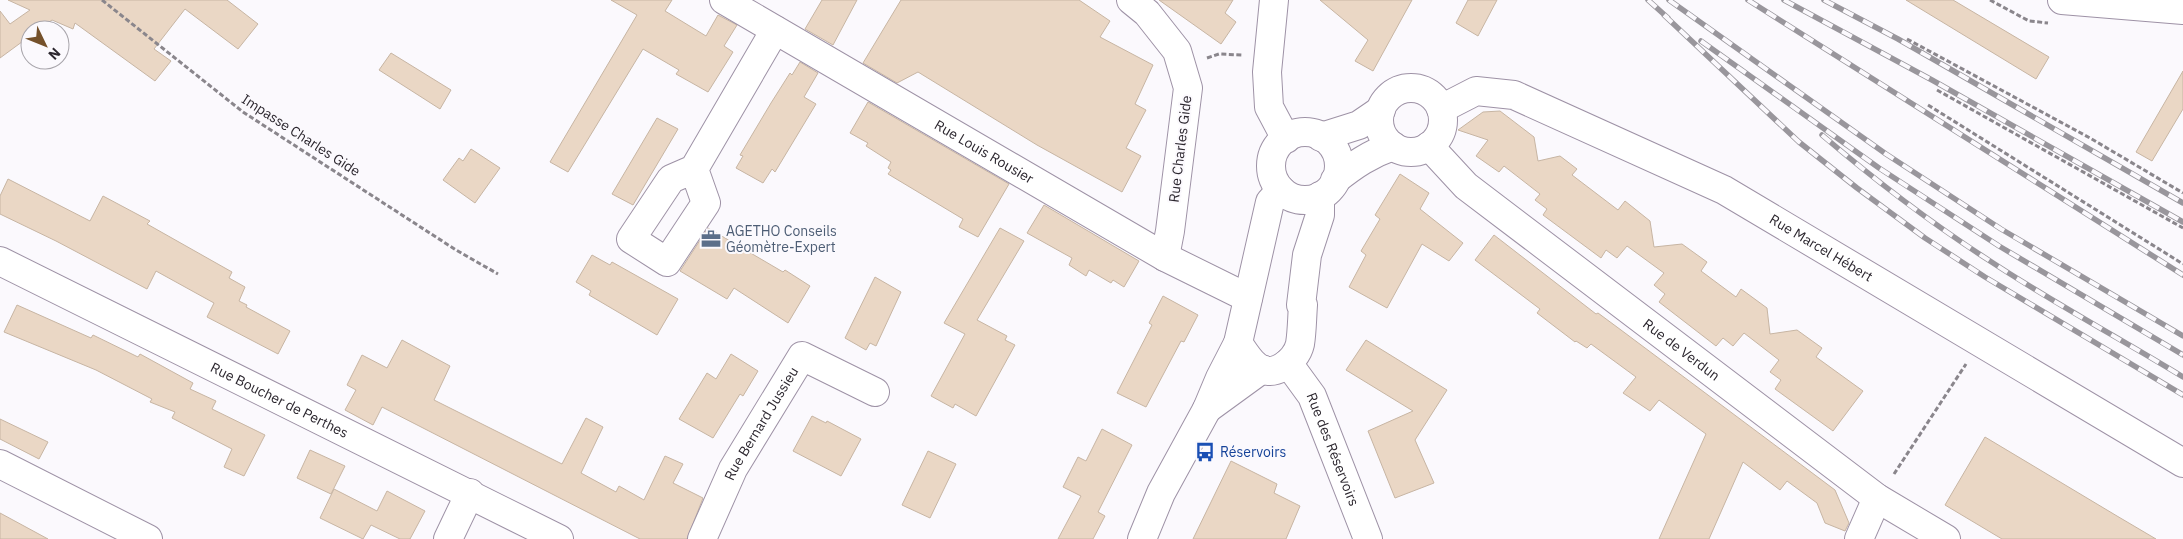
<svg xmlns="http://www.w3.org/2000/svg" width="2183" height="539" viewBox="0 0 2183 539" font-family="'IBM Plex Sans',sans-serif">
  <style>
    .building { fill: #ead7c5; stroke: #c7b5a3 }
    .lines { fill: none; stroke-linecap: round; stroke-linejoin: round }
    .minor-casing { stroke: #9e92a6; stroke-width: 30 }
    .path { stroke: #8a868c; stroke-width: 3; stroke-dasharray: 5 2.5; stroke-linecap: butt }
    .minor { stroke: #fff; stroke-width: 28 }
    .rail-casing { stroke: #99969c; stroke-width: 5.5 }
    .rail { stroke: #fbf9fd; stroke-width: 4; stroke-dasharray: 11; stroke-linecap: butt }
    .labels { text-anchor: middle; dominant-baseline: central; stroke-width: 4; stroke-linejoin: round; paint-order: stroke }
    .street-label { font-size: 14px; fill: #2c272f; stroke: #fbf9fd }
    .service-label { font-size: 14px; fill: #4e5e75; stroke: #fbf9fd; text-anchor: start }
    .transit-label { font-size: 14px; fill: #164399; stroke: #fbf9fd; text-anchor: start }
  </style>
  <rect width="100%" height="100%" fill="#fbf9fd"/>
  <!-- building -->
  <path class="building" d="M8 0H227L258 24 238 49 185 9 154 49 171 61 155 81 75 23 73 29 52 20 38 30H30V36L0 58V11L10 24 30 10Z
    M611 0H672L665 11 706 36 718 15 737 25 724 46 733 52 708 92 676 74 679 70 643 49 568 172 550 162 637 15Z
    M822 0H857L833 45 805 29Z
    M901 0H1079L1110 21 1100 37 1153 65 1135 104 1146 110 1126 148 1141 156 1122 192 1037 145 918 72 897 83 863 63Z
    M1159 0H1233L1225 13 1236 22 1221 44Z
    M1320 0H1412L1373 71 1355 61 1368 40Z
    M1468 0H1497L1478 36 1456 23Z
    M1906 0H1953L2049 57 2036 79Z
    M391 53 451 90 440 109 379 70Z
    M800 62 818 73 804 97 816 104 775 172 772 169 763 183 736 168 743 156 740 155 771 103 790 73 792 75Z
    M2183 71V109L2152 161 2136 152Z
    M868 102 1009 184 978 237 959 227 963 219 888 174 891 170 888 168 891 162 866 146 868 143 850 133Z
    M1500 111 1534 137 1538 161 1560 156 1577 169 1572 175 1618 210 1625 201 1650 221 1654 247 1682 244 1707 262 1701 271 1736 297 1741 289 1767 308 1770 334 1797 330 1822 348 1816 357 1863 391 1833 431 1775 389 1781 380 1770 372 1779 360 1744 333 1733 346 1723 338 1716 346 1659 302 1665 294 1654 285 1664 273 1627 246 1617 258 1606 250 1601 258 1543 215 1547 209 1535 200 1540 194 1504 166 1499 172 1476 156 1488 140 1458 130 1483 112Z
    M657 118 678 129 633 205 612 194Z
    M471 149 500 168 475 203 443 180 459 158 463 161Z
    M1400 174 1429 193 1420 209 1463 243 1449 261 1422 244 1387 308 1349 287 1366 255 1361 251 1380 219 1375 215Z
    M8 179 90 221 103 196 150 221 147 224 232 272 229 278 245 287 239 301 247 305 246 307 290 331 278 354 207 317 214 303 156 271 147 289 56 241 0 214V196Z
    M1044 205 1139 261 1124 287 1113 280 1111 283 1089 270 1086 276 1069 265 1072 258 1027 233Z
    M708 228 783 272 785 270 810 286 788 323 734 288 727 299 680 271Z
    M1000 228 1024 241 977 320 1007 336 1005 340 1015 345 976 416 955 404 953 408 931 396 965 334 944 323Z
    M1494 235 1596 314 1598 313 1621 330 1835 490 1849 523 1845 531 1825 523 1817 503 1787 481 1780 490 1743 462 1709 539H1659L1706 434 1659 400 1650 411 1623 393 1636 377 1591 344 1587 348 1576 341 1575 342 1537 313 1540 309 1475 260Z
    M592 255 610 265 612 262 678 299 657 335 589 295 591 291 576 282Z
    M875 277 901 292 876 346 870 343 866 350 845 338Z
    M1163 296 1198 315 1184 342 1181 341 1146 407 1117 393 1152 325 1149 323Z
    M17 305 91 338 93 335 138 357 140 354 193 383 190 389 216 401 212 409 265 435 244 476 224 467 232 449 172 418 175 412 150 402 152 399 96 370 4 332Z
    M402 340 450 366 434 400 562 464 586 418 603 427 581 473 616 492 619 486 644 500 665 456 683 464 673 483 703 498 687 539H640L382 407 373 425 345 410 356 390 347 385 362 355 387 368Z
    M1366 340 1447 390 1415 440 1434 483 1395 498 1368 431 1413 411 1346 370Z
    M731 354 758 371 743 396 740 394 713 438 679 419 707 373 716 379Z
    M812 416 826 423 827 421 861 439 841 476 793 451Z
    M0 419 48 442 39 459 0 439Z
    M1102 429 1132 445 1098 512 1105 516 1093 539H1058L1081 496 1063 487 1078 457 1086 461Z
    M1985 437 2117 516 2156 539H2002L1945 505Z
    M310 450 345 466 331 494 297 478Z
    M928 451 956 464 930 518 902 505Z
    M1231 461 1277 484 1274 493 1300 506 1286 539H1193Z
    M334 489 377 511 387 491 425 511 410 539H400L371 525 363 539 320 518Z
    M0 513 48 539H0Z"/>
  <g class="lines">
    <defs>
      <g id="minor">
        <path id="s1" d="M724 0 1165 257 1248 298"/>
        <path d="M1131 0 1147 13 1177 51 1188 88 1170 231 1165 257"/>
        <path d="M1274 0 1267 72 1269 107 1286 139"/>
        <path d="M2062 0 2183 10"/>
        <circle cx="1411" cy="120" r="32"/>
        <path id="s2" d="M1441 109 1476 91 1514 95 1724 190 2183 463"/>
        <circle cx="1305" cy="166" r="34"/>
        <path d="M1321 137 1359 125 1381 110"/>
        <path id="s3" d="M1429 146 1466 186 1877 498 1946 539"/>
        <path d="M694 169 706 203 667 262 631 239 671 179 694 169 775 30"/>
        <path d="M1335 180C1354 165 1370 154 1393 146"/>
        <path id="s4" d="M0 261 559 539"/>
        <path d="M1238 343C1243 350 1248 359 1255 365 1271 381 1296 362 1300 344 1302 332 1302 318 1303 305H1301L1307 255 1320 215V196"/>
        <path id="s5" d="M1288 363 1312 396 1368 539"/>
        <path d="M1207 409 1262 369"/>
        <path d="M0 464 148 539"/>
        <path d="M448 539 470 493"/>
        <path id="s6" d="M702 539 733 469 802 356 875 392"/>
        <path d="M1142 539 1161 493 1207 409 1220 378 1238 343 1270 202 1281 190"/>
        <path d="M1859 539 1877 498"/>
      </g>
    </defs>
    <!-- minor casing -->
    <use href="#minor" class="minor-casing"/>
    <!-- path -->
    <path class="path" d="M102 0 243 112 456 250 498 274
      M1990 0 2029 21 2048 23
      M1907 39 2090 138 2183 193
      M1207 58 1219 54 1242 55
      M1937 90 2183 228
      M1928 105 2183 264
      M1894 474 1966 364"/>
    <!-- minor -->
    <use href="#minor" class="minor"/>
    <defs>
      <path id="rail" d="M1648 0 1668 18
        M1669 0 1886 154 2001 229 2183 336
        M1748 0 2183 275
        M1784 0 1932 80 2183 222
        M1824 0 1898 39 2183 203
        M1664 15 1799 142 1857 188 1925 238 1985 277 2183 395
        M1701 41 1879 168 1999 246 2183 355
        M1822 135C1876 181 1931 223 1990 261 2052 302 2119 338 2183 377"/>
    </defs>
    <!-- rail casing -->
    <use href="#rail" class="rail-casing"/>
    <!-- rail -->
    <use href="#rail" class="rail"/>
  </g>
  <!-- icons -->
  <defs>
    <symbol id="office-bare" viewBox="-9 -9 18 18"><path d="M-6-3h4V-5.5h4V-3h4V5H-6ZM-1-4.5V-3h2v-1.5ZM-6 0V1H6V0Z" fill="#5c6f8a" stroke="#fbf9fd" stroke-width="2.5" paint-order="stroke"/></symbol>
    <symbol id="bus-bare" viewBox="-9 -9 18 18"><path d="M-5-6H5V4H4V6H2V4H-2V6H-4V4H-5ZM-3.5-4V0h7V-4ZM-3.5 1.2v1.5H-2V1.2ZM2 1.2v1.5H3.5V1.2Z" fill="#1a4fb4" stroke="#fbf9fd" stroke-width="2.5" paint-order="stroke"/></symbol>
  </defs>
  <g fill-rule="evenodd">
    <use href="#office-bare" x="697" y="225" width="28" height="28"/>
    <use href="#bus-bare" x="1191" y="438" width="28" height="28"/>
  </g>
  <g class="labels">
    <!-- street labels -->
    <g class="street-label">
      <text transform="translate(301 135) rotate(33)">Impasse Charles Gide</text>
      <text transform="translate(1180 149) rotate(-83)">Rue Charles Gide</text>
      <text stroke="none"><textPath href="#s1" startOffset="301">Rue Louis Rousier</textPath></text>
      <text stroke="none"><textPath href="#s2" startOffset="421">Rue Marcel Hébert</textPath></text>
      <text stroke="none"><textPath href="#s3" startOffset="325">Rue de Verdun</textPath></text>
      <text stroke="none"><textPath href="#s4" startOffset="312">Rue Boucher de Perthes</textPath></text>
      <text stroke="none"><textPath href="#s6" startOffset="130">Rue Bernard Jussieu</textPath></text>
      <text stroke="none"><textPath href="#s5" startOffset="98">Rue des Réservoirs</textPath></text>
    </g>
    <!-- service labels -->
    <g class="service-label">
      <text x="726" y="231">AGETHO Conseils<tspan x="726" dy="16">Géomètre-Expert</tspan></text>
    </g>
    <!-- transit labels -->
    <g class="transit-label">
      <text x="1220" y="452">Réservoirs</text>
    </g>
  </g>
  <!-- north arrow -->
  <g transform="translate(45 45) rotate(133)"><circle r="24" fill="#fbf9fd" stroke="#a8a5ab"/>
  <path d="M0-4L9 19L0 12L-9 19Z" fill="#75512b"/>
  <text y="-8" font-size="14" font-weight="bold" text-anchor="middle" fill="#2c272f">N</text>
  </g>
</svg>
